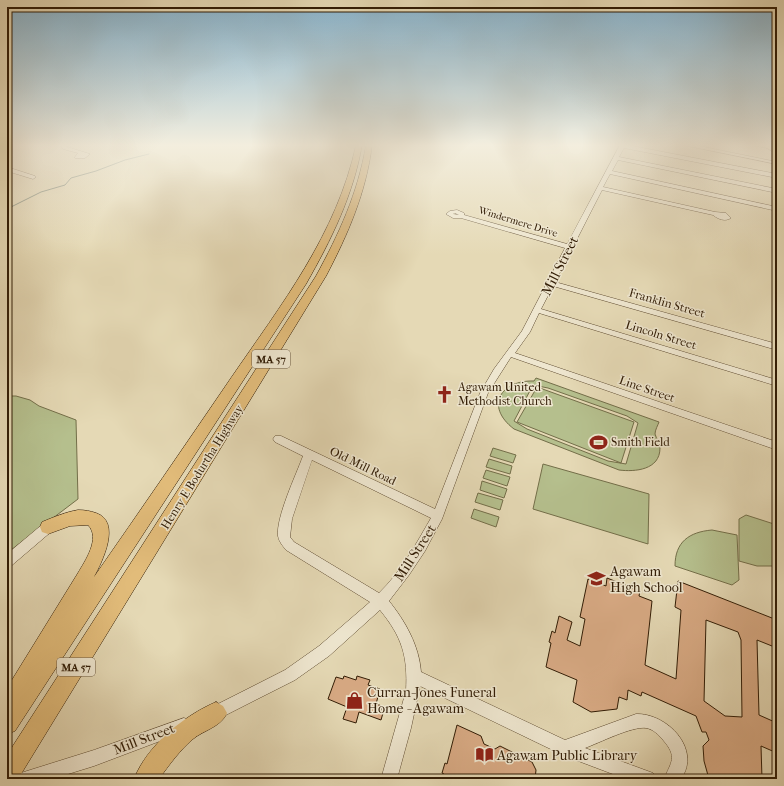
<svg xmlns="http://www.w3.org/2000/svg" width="784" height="786" viewBox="0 0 784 786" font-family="'IM FELL French Canon',serif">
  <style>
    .green { fill: #b5bf8d; stroke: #736e49; fill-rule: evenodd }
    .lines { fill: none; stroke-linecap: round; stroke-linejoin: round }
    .stream { stroke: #6e7b6d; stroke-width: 1 }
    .building { fill: #d8aa84; stroke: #311c05; fill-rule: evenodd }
    .minor-casing { stroke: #5e4b31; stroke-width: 1 }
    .major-casing { stroke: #311c05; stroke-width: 1 }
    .highway-casing { stroke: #311c05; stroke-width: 1 }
    .minor { fill: #eee6cf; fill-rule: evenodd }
    .major { fill: #e2bc7a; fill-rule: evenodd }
    .highway { fill: #e2bc7a; fill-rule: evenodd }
    .labels { text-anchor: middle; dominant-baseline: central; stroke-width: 3; stroke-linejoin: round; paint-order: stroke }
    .far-street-label { font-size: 10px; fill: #311c05; stroke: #eee6cf }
    .shield { fill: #eee6cf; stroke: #6a5942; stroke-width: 1 }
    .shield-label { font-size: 11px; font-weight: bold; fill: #311c05 }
    .street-label { font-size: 12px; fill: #311c05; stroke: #eee6cf }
    .poi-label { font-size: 12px; fill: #311c05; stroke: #eee6cf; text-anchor: start }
    .near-street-label { font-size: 14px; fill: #311c05; stroke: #eee6cf }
    .near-poi-label { font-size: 14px; fill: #311c05; stroke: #eee6cf; text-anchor: start }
  </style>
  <rect width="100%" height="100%" fill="#e5d9b5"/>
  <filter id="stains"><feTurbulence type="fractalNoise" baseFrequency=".005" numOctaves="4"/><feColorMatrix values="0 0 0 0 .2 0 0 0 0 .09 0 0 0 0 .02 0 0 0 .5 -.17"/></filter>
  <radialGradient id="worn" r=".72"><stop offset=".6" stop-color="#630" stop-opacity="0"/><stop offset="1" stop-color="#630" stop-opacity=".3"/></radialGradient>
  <!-- green -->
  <path class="green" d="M536 378 659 422C658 425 655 430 655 434 656 438 660 443 660 448 660 470 635 472 619 470L514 429C484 406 501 380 534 381ZM533 385 548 388 627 416 638 423 626 464 608 461 527 429 514 421Z
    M537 387 634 422 621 463 517 422Z
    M7 396H16L30 400 39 406 76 420 78 499 7 553Z
    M493 448 516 455 513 463 490 456Z
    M489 459 512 466 510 474 486 467Z
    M543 464 649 494 648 544 533 509Z
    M486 470 510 477 507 486 483 478Z
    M482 481 507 489 504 498 480 490Z
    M478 493 503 500 500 510 475 502Z
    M474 509 499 517 496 527 471 518Z
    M746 515 777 525V566H757L739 561V519Z
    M712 530 737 535 739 580 732 585 675 566C675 542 689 532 712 530Z"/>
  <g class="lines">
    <!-- stream -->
    <path class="stream" d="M7 209 41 192 65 185 71 178 96 171 125 160 149 154"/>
  </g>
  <!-- building -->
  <path class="building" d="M607 578 640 591 639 596 652 601 645 665 676 679 681 610 675 607 678 581 777 620V648L757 640 759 715 777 723V753L761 746 762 779H709L704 761 703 746 709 740 706 732H702L696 716 642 692 641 696 628 690 627 700 619 697 617 709 591 712 573 702 577 680 546 667 551 643 549 642 552 631 555 633 559 616 572 622 567 640 580 646 585 619 580 617 588 579 606 586ZM706 620 738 632 741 640 742 717 725 716 704 701Z
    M344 676 356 680 357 676 370 680 368 685 380 689 376 704 382 706 380 713H383L381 720 359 712 356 723 343 719 347 707 328 699 336 677 343 679Z
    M457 725 481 736 484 744 495 749 500 746 532 762 536 770 535 779H443L444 774 442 773 445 763 447 764Z"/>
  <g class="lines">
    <defs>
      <path id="minor" d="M61 145H66L67 147 90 154 85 158H75V157L78 153 63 149Z
        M620 145H627L777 174V178L624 148 619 157 777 189V193L618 160 612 171 777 207V211L610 174 603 187 715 212 726 213 731 218C725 222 718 219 713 215L602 190 555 282 777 344V350L553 286 541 309 777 380V386L539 313 530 332 515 353 777 442V450L511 357 488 393 442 519 425 551 409 575 389 601C405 621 419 645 421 672L565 740 636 714C667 713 702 749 681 779H664C671 762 678 757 663 740 659 735 653 729 646 728 632 726 599 743 585 748L653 773 655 779H626L565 756 420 686 411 728 397 779H381L406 691C408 656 402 637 380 610L329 656 295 680 220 718 215 720 210 718 208 713 210 708 285 670 319 646 370 602 286 550C283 546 279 542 278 536 276 517 296 475 303 456L275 442 273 439 275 436H281L435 509 480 393 494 369 522 331 565 248 461 218H453L446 214 450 211 457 210 464 213V215L567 244ZM455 213 459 215 453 214ZM312 460 431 518C416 544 401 572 379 593L294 542 290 537 292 519Z
        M683 145H694L777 162V164Z
        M751 145H767L770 147 768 148Z
        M7 167 35 176 36 177 33 179 7 171Z
        M48 522 52 523 54 527 52 531 11 566 7 568V554L44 523Z
        M184 718 189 720 191 725 189 730 184 732 94 766 52 779H19L21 773 27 771 94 750Z"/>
      <path id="major" d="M762 145H770L777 150V154Z"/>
      <path id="highway" d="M356 145H362C353 196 331 240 306 284L15 731 7 734V688L78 573C85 561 101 538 88 525L70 526 48 534 42 532 40 527 42 522C54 517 66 512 78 510 85 510 90 511 96 513 122 522 102 562 94 577 140 511 186 444 231 378 281 305 337 234 356 145Z
        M366 145H372C366 193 348 234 326 276L18 779H7V755L316 276C339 234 358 193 366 145Z
        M216 702 223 706 227 713C221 727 204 730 193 739 180 750 169 765 159 779H134C147 746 183 716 216 702Z"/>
    </defs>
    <!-- minor casing -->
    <use href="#minor" class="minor-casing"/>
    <!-- major casing -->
    <use href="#major" class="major-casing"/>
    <!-- highway casing -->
    <use href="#highway" class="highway-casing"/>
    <!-- minor -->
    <use href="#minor" class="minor"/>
    <!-- major -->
    <use href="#major" class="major"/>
    <!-- highway -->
    <use href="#highway" class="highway"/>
  </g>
  <!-- sky -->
  <linearGradient id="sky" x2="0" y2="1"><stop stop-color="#87b6d2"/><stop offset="0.57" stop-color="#f3eede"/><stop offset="1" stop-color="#f3eede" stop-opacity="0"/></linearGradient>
  <rect width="784" height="255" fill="url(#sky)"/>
  <!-- icons -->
  <defs>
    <symbol id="church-bare" viewBox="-9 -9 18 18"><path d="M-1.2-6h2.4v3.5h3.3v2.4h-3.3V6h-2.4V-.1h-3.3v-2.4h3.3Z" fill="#8f2418" stroke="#eee6cf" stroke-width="2.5" paint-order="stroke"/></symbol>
    <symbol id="stadium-bare" viewBox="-9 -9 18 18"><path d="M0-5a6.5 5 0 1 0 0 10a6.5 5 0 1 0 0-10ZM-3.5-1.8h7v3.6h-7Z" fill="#8f2418" stroke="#eee6cf" stroke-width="2.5" paint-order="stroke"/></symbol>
    <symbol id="school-bare" viewBox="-9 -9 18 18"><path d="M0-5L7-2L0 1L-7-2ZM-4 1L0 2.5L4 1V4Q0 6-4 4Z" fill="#8f2418" stroke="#eee6cf" stroke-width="2.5" paint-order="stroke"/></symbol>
    <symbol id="shop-bare" viewBox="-9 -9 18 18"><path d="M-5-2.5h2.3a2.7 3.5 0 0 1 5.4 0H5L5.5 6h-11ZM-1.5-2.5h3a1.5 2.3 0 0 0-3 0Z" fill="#8f2418" stroke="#eee6cf" stroke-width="2.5" paint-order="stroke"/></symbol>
    <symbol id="library-bare" viewBox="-9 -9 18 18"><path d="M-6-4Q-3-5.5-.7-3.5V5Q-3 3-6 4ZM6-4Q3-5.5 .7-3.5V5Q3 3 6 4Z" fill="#8f2418" stroke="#eee6cf" stroke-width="2.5" paint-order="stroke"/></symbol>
  </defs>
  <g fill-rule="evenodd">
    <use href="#church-bare" x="432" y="382" width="25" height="25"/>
    <use href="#stadium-bare" x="586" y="430" width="25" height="25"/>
    <use href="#school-bare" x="584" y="566" width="25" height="25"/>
    <use href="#shop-bare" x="342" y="688" width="25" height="25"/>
    <use href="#library-bare" x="472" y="742" width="25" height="25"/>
  </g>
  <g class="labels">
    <!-- far-street labels -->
    <g class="far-street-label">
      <text transform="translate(518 222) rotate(17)">Windermere Drive</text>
    </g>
    <!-- shield labels -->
    <g class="shield">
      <rect x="252" y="350" width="38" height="18" rx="3"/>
      <rect x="57" y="658" width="38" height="18" rx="3"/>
    </g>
    <g class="shield-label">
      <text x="271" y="359">MA 57</text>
      <text x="76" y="667">MA 57</text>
    </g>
    <!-- street labels -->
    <g class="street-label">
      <text transform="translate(667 303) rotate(16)">Franklin Street</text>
      <text transform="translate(661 335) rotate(17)">Lincoln Street</text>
      <text transform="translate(647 389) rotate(19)">Line Street</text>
      <text transform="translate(363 466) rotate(26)">Old Mill Road</text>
      <text transform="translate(202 467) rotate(-58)">Henry E Bodurtha Highway</text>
    </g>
    <!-- poi labels -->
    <g class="poi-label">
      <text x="458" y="387">Agawam United<tspan x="458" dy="14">Methodist Church</tspan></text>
      <text x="611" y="442">Smith Field</text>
    </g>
    <!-- near-street labels -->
    <g class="near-street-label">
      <text transform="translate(560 266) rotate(-63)">Mill Street</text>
      <text transform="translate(415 553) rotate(-57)">Mill Street</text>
      <text transform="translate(144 739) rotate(-21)">Mill Street</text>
    </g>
    <!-- near-poi labels -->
    <g class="near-poi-label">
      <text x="610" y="571">Agawam<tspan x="610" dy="16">High School</tspan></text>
      <text x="367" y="692">Curran-Jones Funeral<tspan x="367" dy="16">Home - Agawam</tspan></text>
      <text x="497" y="755">Agawam Public Library</text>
    </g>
  </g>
  <!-- margin -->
  <rect width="784" height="786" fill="none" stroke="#e5d9b5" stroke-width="24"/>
  <rect x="8" y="8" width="768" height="770" fill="none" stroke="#311c05" stroke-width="2"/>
  <rect x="12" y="12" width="760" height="762" fill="none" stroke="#311c05"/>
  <rect width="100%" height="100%" filter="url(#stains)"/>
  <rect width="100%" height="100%" fill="url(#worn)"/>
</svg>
